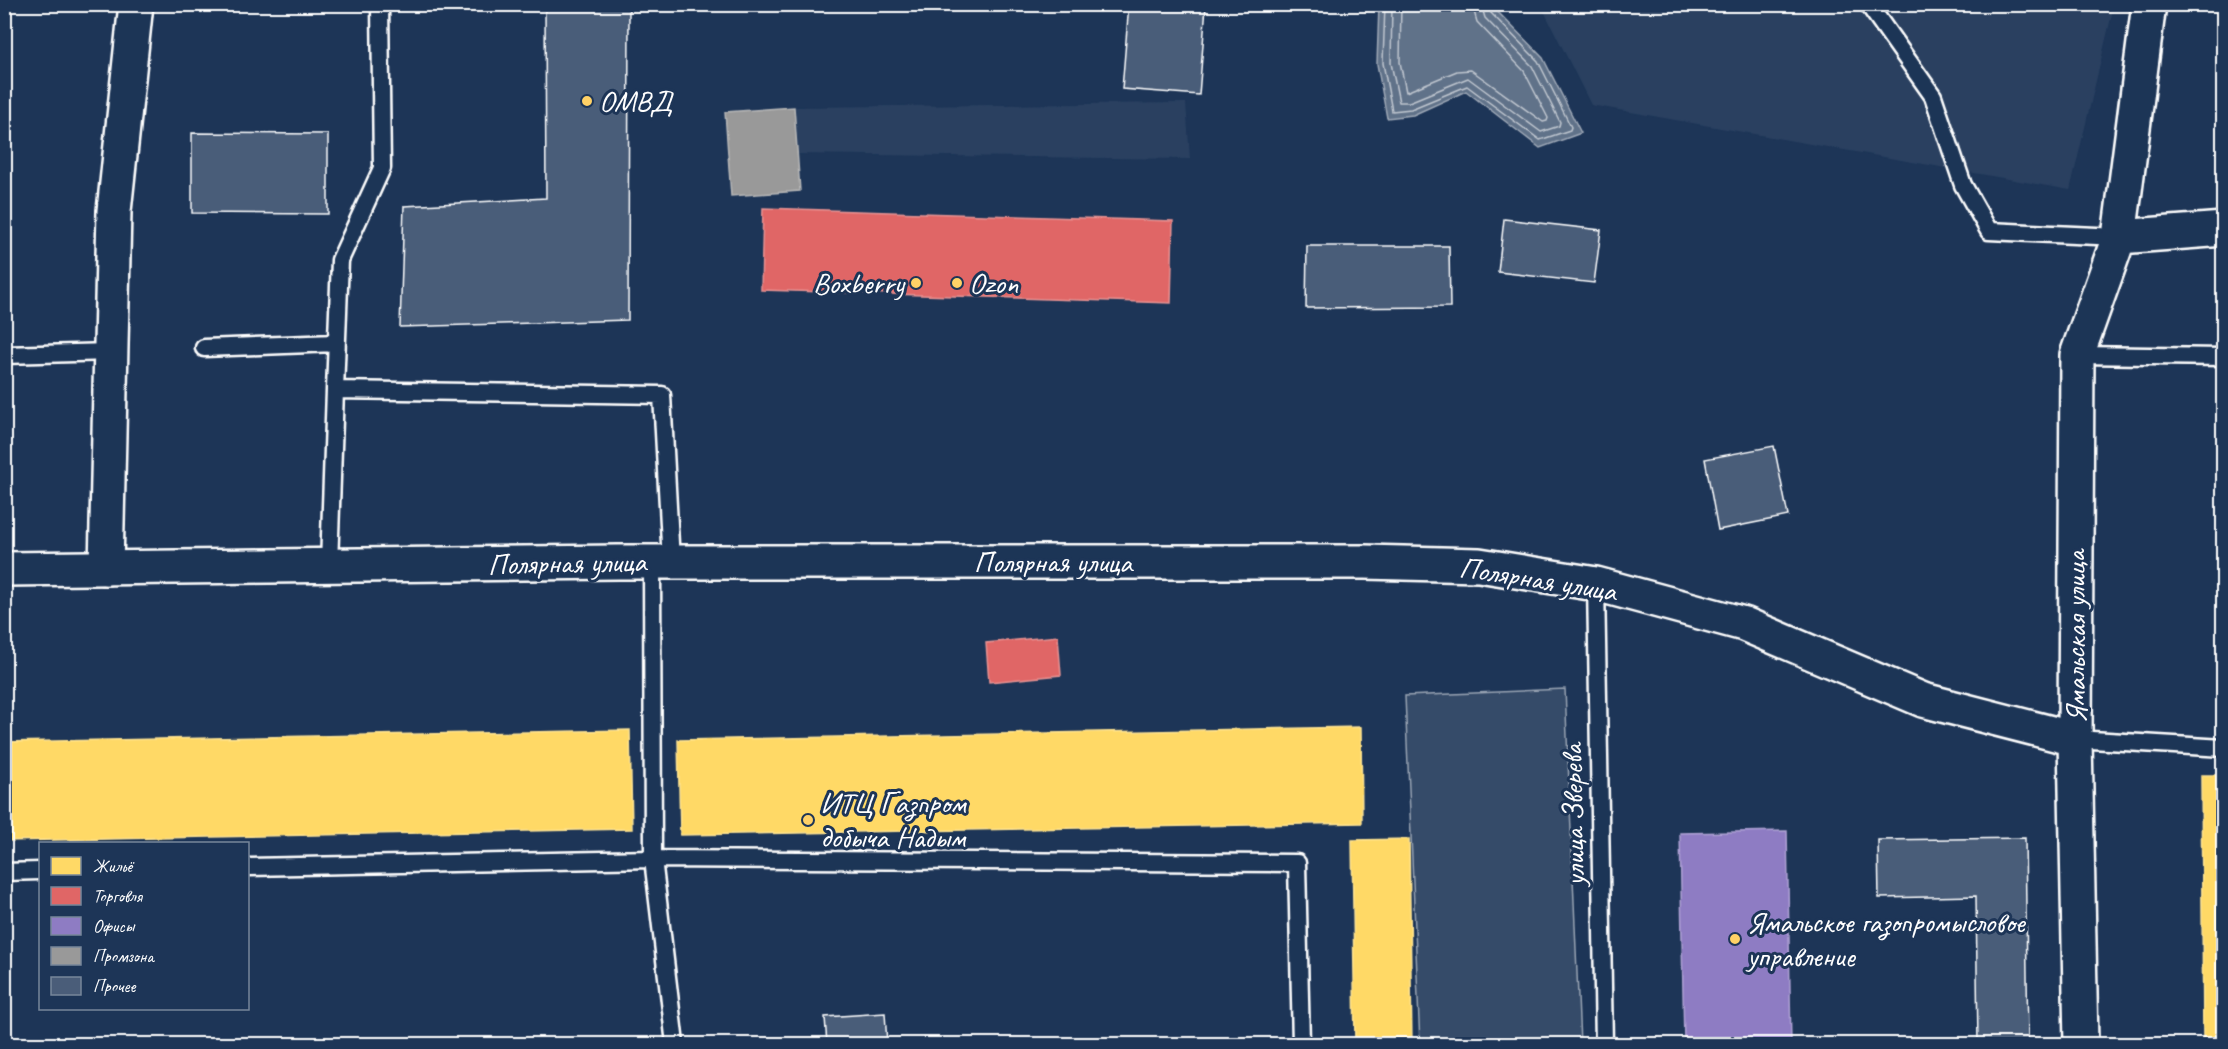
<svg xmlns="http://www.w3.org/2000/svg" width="2228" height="1049" viewBox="0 0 2228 1049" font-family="Caveat,sans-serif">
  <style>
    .built { fill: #2a4161 }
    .green { fill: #364b69; stroke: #9aa5b4; stroke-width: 1.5 }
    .water { fill: #617289; stroke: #a0aab8; stroke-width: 1.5 }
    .homes { fill: #ffd966; stroke: #ffe494; stroke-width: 1.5 }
    .shops { fill: #e06666; stroke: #e99494; stroke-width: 1.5 }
    .offices { fill: #8e7cc3; stroke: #b0a3d5; stroke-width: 1.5 }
    .industry { fill: #999; stroke: #b8b8b8; stroke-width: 1.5 }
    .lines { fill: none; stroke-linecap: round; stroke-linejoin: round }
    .shore { stroke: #c0c7d0; stroke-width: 1.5 }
    .building { fill: #4a5d79; stroke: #fff; stroke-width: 1.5 }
    .lane-casing { stroke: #fff; stroke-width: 21 }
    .street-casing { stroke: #fff; stroke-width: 38 }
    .secondary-casing { stroke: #fff; stroke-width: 38 }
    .lane { stroke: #1d3557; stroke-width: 16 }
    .street { stroke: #1d3557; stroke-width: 33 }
    .secondary { stroke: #1d3557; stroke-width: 33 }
    .poi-dot { fill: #ffd166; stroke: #1d3557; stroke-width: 2 }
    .labels { text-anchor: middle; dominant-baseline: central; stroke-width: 6; stroke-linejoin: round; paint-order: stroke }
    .poi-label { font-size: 30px; fill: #fff; stroke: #1d3557; text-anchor: start }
    .street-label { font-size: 30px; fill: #fff; stroke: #1d3557 }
  </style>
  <rect width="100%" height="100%" fill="#1d3557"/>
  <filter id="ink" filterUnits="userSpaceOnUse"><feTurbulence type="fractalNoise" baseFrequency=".0167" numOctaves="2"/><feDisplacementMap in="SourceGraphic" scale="12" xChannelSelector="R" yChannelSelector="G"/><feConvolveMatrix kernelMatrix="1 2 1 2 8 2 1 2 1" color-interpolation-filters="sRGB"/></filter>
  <g filter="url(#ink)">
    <!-- built -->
    <path class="built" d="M1541 5H2114L2070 190 1591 105Z
      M1186 103 1190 159 797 154 794 107Z"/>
    <!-- green -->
    <path class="green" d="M1565 689 1580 1044H1420L1405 696Z"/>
    <!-- water -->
    <path class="water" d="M1379 5H1494L1495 9 1543 58 1581 133 1540 148 1466 91 1413 115 1387 118 1377 64Z"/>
    <!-- homes -->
    <path class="homes" d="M1361 727 1362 823 680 835 678 740Z
      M630 730 632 829 4 841V742Z
      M2201 775H2224V1044H2203Z
      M1409 839 1412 1044H1355L1352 840Z"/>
    <!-- shops -->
    <path class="shops" d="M763 208 1173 221 1171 303 761 290Z
      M1058 636 1061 675 989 682 986 643Z"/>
    <!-- offices -->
    <path class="offices" d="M1787 831 1791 1044H1684L1680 833Z"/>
    <!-- industry -->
    <path class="industry" d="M794 107 800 191 731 196 725 112Z"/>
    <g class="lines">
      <!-- shore -->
      <path class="shore" d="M1385 4 1383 63 1392 111 1411 109 1467 86 1540 140 1570 130 1571 127 1538 61 1491 13 1488 4
        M1392 4 1391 63 1399 102H1409L1468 78 1541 132 1559 126 1560 122 1532 66 1485 18 1481 4
        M1401 4 1400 62 1406 92 1457 71 1471 70 1543 122 1547 121 1548 118 1524 71 1477 22 1472 4"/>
    </g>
    <!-- building -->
    <path class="building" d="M545 4H629L628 320 400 327 404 206 546 198Z
      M1129 4 1206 6 1199 95 1122 89Z
      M192 133 328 134V214L192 213Z
      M1504 219 1601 230 1594 283 1498 272Z
      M1307 246H1449L1450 307 1306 308Z
      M1774 446 1788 516 1718 530 1705 459Z
      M2025 838 2028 1044H1978L1976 896 1879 898 1878 840Z
      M885 1013 887 1044H827L825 1017Z"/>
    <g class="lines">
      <defs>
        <path id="lane" d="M1868 4 1933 96 1963 185 1989 231 2119 237
          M204 348 336 343
          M4 355 111 352
          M2077 355 2224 357
          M335 390 340 260 382 168 380 4
          M652 562 653 859 675 1044
          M329 565 335 390 662 395 671 562
          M1596 584 1604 1044
          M2075 739 2224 748
          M248 867 653 859 1297 863 1301 1044
          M4 872 40 871"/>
        <path id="street" d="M2119 237 2149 4
          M106 568 114 211 136 4"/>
        <path id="secondary" d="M4 569 619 562H1365L1479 565 1596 584 1744 624 1923 700 2075 739
          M2081 1044 2075 739 2077 355 2119 237 2224 229"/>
      </defs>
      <!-- lane casing -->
      <use href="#lane" class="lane-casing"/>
      <!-- street casing -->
      <use href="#street" class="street-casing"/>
      <!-- secondary casing -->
      <use href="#secondary" class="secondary-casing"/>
      <!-- lane -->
      <use href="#lane" class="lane"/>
      <!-- street -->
      <use href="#street" class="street"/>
      <!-- secondary -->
      <use href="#secondary" class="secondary"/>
    </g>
  </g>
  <!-- markers -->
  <g class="poi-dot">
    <circle cx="587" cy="101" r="6"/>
    <circle cx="916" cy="283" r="6"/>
    <circle cx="957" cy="283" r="6"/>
    <circle cx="808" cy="820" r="6"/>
    <circle cx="1735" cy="939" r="6"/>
  </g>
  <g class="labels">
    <!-- poi labels -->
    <g class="poi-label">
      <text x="599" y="101">ОМВД</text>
      <text x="904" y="283" text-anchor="end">Boxberry</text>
      <text x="969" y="283">Ozon</text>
      <text x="820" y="803">ИТЦ Газпром<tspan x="820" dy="34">добыча Надым</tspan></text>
      <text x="1747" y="922">Ямальское газопромысловое<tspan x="1747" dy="34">управление</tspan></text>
    </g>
    <!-- street labels -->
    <g class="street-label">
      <text x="1053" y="562">Полярная улица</text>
      <text transform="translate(567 563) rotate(-1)">Полярная улица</text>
      <text transform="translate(1538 579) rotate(9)">Полярная улица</text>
      <text transform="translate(2075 637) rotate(-90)">Ямальская улица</text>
      <text transform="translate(1573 815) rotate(-91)">улица Зверева</text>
    </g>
  </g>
  <!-- margin -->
  <rect width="2228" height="1049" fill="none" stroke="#1d3557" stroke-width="24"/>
  <rect x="12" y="12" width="2204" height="1025" fill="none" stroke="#fff" stroke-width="2" filter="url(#ink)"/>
  <!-- legend -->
  <rect x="39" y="842" width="210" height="168" fill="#1d3557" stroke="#77869a" stroke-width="1.5"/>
  <rect x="51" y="857" width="30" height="18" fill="#ffd966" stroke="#77869a" stroke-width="1.5"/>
  <text x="93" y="872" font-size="18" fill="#ffffff">Жильё</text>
  <rect x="51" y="887" width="30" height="18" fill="#e06666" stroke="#77869a" stroke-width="1.5"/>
  <text x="93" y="902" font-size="18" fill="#ffffff">Торговля</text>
  <rect x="51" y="917" width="30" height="18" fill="#8e7cc3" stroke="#77869a" stroke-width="1.5"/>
  <text x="93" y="932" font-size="18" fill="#ffffff">Офисы</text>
  <rect x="51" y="947" width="30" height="18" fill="#999999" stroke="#77869a" stroke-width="1.5"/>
  <text x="93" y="962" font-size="18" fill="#ffffff">Промзона</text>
  <rect x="51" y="977" width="30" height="18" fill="#4a5d79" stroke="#77869a" stroke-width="1.5"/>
  <text x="93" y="992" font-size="18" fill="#ffffff">Прочее</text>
</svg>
